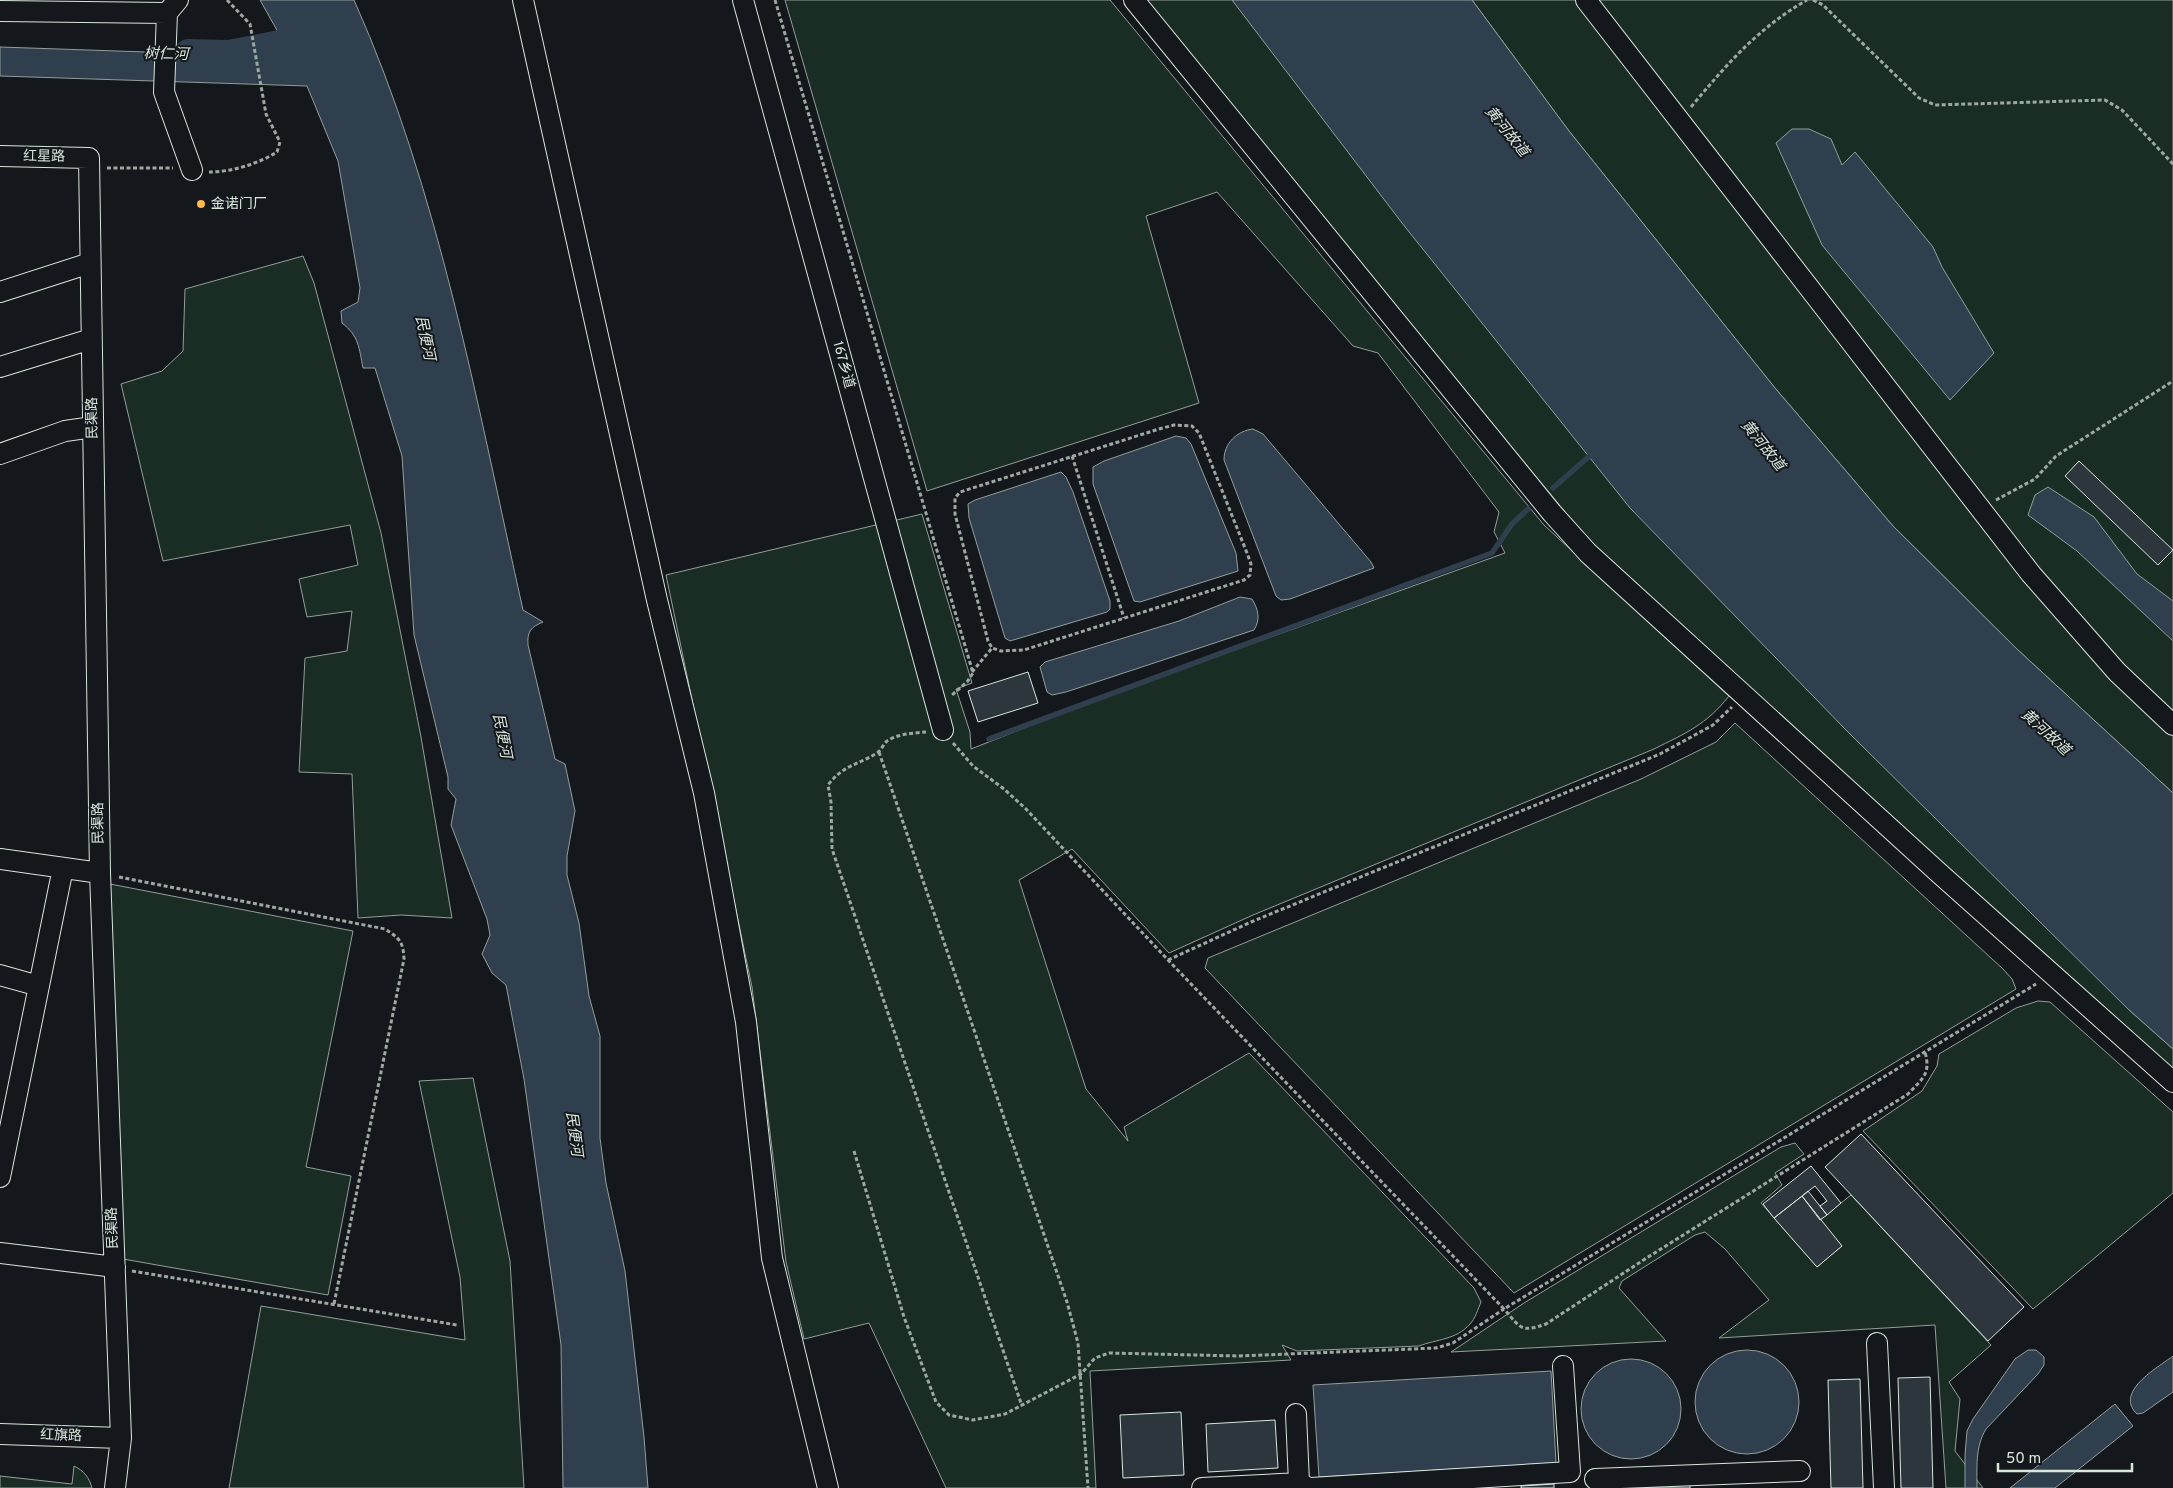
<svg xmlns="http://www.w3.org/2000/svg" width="2173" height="1488" viewBox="0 0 2173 1488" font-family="Overpass,'Noto Sans SC',sans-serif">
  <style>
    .green { fill: #1a2d24; stroke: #939e99 }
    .water { fill: #2f3f4d; stroke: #939e99 }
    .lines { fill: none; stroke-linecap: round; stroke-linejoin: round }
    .stream { stroke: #2f3f4d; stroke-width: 5.5 }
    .river { stroke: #2f3f4d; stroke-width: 32 }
    .building { fill: #2c363c; stroke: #d8e6dc }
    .minor-casing { stroke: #d8e6dc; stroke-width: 22 }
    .path { stroke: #9da8a2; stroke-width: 3; stroke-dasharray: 4 2.5; stroke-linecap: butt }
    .minor { stroke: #14181c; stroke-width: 20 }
    .poi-dot { fill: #ffb74d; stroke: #14181c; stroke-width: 2 }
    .labels { text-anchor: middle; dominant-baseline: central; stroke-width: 4; stroke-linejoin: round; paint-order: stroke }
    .street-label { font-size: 14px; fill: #d8e6dc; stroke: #14181c }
    .poi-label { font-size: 14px; fill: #d8e6dc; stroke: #14181c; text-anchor: start }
    .water-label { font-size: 15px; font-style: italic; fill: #d8e6dc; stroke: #14181c }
  </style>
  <rect width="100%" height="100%" fill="#14181c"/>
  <!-- green -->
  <path class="green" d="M785 0H1110L1544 525 1729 696C1706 725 1686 733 1654 749L1253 915 1169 953 1072 849 1019 880 1086 1089 1128 1141 1124 1127 1249 1053 1474 1288 1481 1302C1478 1309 1475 1319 1470 1324 1456 1340 1437 1339 1419 1346L1297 1351 1282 1345 1291 1360 1090 1371 1096 1488H946L869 1323 804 1339 786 1262 752 987 666 575 922 514 972 683 956 689 970 732 971 749 1095 700 1505 553 1494 532 1499 512 1378 353 1353 346 1217 192 1146 216 1199 403 927 491Z
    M1146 0H1238L2128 1009 2173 1049V1072L1588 540Z
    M1472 0H2173V793L2018 650 1893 526 1775 388 1569 131Z
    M303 256 314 283 381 533 421 737 452 918 401 915 358 918 352 774 299 772 305 658 347 651 352 611 307 617 299 579 358 565 350 525 163 561 121 384 162 371 183 351 185 289Z
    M1735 723 2003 969 2012 979 2016 989 1514 1293 1205 968 1208 958 1641 779 1716 742Z
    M110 884 353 931 306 1167 351 1176 328 1295 123 1259Z
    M2038 1001 2050 1002 2173 1112V1193L2033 1309 1863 1131 1922 1091 1937 1066 1939 1054 2016 1008Z
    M473 1078 510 1261 524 1488H229L261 1306 465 1340 460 1277 419 1081Z
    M1795 1143 1804 1154 1775 1173 1782 1185 1761 1203 1817 1267 1842 1246 1820 1220 1851 1195 1991 1345 1949 1382 1960 1399 1955 1451 1983 1488H1946L1935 1325 1719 1338 1769 1300 1725 1249 1705 1232 1695 1235 1622 1281 1619 1288 1666 1341 1451 1352 1524 1303 1781 1147Z
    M74 1466C84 1471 89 1477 92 1488H0V1476L72 1484Z"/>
  <!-- water -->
  <path class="water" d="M260 0H354C440 193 477 404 523 610L543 622C531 627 527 631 528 645L555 759 565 764 575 811 567 856V875L579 923 589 996 600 1036V1138L606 1183 625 1271 644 1437 648 1488H563L561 1345 524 1079 506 985 492 973 482 954 490 935 487 919 451 825 456 799 448 789V777L414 635 402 456 375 368H363C359 348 359 336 342 323L341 311 358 302 360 288 338 161 307 86 0 76V47L292 57Z
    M1232 0H1472L1569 131 1775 388 1893 526 2018 650 2173 793V1049L2128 1009 1848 732 1630 508 1402 223Z
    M1792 129H1809L1831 139 1842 165 1855 152 1933 247 1942 267 1994 353 1950 400 1822 245 1776 143Z
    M1253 429 1263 434 1371 562 1374 568 1290 599 1281 600 1276 596 1224 460C1224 443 1237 431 1253 429Z
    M1176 436 1186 438 1191 444 1236 553 1238 571 1140 602 1134 601 1093 484V467L1104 461Z
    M1061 472 1066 477 1073 492 1110 601V609L1107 612 1010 641 1005 638 969 518 968 504 975 500Z
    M2048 487 2094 517 2137 574 2173 601V641L2077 551 2028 515 2035 495Z
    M1240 597 1252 599C1258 609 1261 619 1254 630L1066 692 1052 695 1047 692 1040 667 1045 662 1179 621Z
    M1695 1402a52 52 0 1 1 104 0a52 52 0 1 1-104 0Z
    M2028 1350H2036L2044 1357V1365L2038 1374 1986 1429C1975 1447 1977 1468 1977 1488H1965V1455L1967 1431 1973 1419 2015 1359Z
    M2173 1356V1392L2143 1413 2137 1414C2114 1392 2157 1368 2173 1356Z
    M1581 1409a50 50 0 1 1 100 0a50 50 0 1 1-100 0Z
    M1551 1371 1556 1463 1319 1477 1313 1385Z
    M2115 1404 2133 1426 2055 1488H2010Z"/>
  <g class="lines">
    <!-- stream -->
    <path class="stream" d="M1553 488 1594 452
      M989 739 1492 553 1512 524 1528 509"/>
    <!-- river -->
    <path class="river" d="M189 55 229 56 331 36"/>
  </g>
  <!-- building -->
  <path class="building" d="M2079 461 2173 550 2158 565 2065 476Z
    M1028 672 1038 703 978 722 968 691Z
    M1861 1134 2024 1307 1988 1341 1825 1167Z
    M1811 1166 1841 1203 1827 1215 1820 1206 1827 1201 1815 1186 1774 1218 1763 1204Z
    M1808 1191 1827 1215 1820 1220 1802 1196Z
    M1802 1196 1842 1246 1817 1267 1774 1218Z
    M1930 1377 1933 1488H1901L1898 1378Z
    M1860 1379 1863 1488H1831L1828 1380Z
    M1181 1412 1184 1475 1123 1478 1120 1415Z
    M1275 1420 1278 1468 1208 1472 1206 1424Z
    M1690 1482V1488H1629V1484Z
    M1554 1484V1488H1521V1486Z"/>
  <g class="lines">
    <defs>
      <path id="minor" d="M523 0 657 600 704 793 746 1022 772 1258 828 1488
        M743 0 943 730
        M1134 0 1552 513 1588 553 1939 873 2173 1082
        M1586 0 2031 574 2117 672 2173 725
        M0 11 167 13 178 0
        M167 13 164 92 192 170
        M0 156 89 158 100 873 121 1438 115 1488
        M0 292 90 263
        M0 367 91 339
        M0 454 65 431 93 427
        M0 859 100 873
        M0 975 39 986
        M0 1177 63 868
        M0 1253 115 1267
        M1877 1343 1884 1488
        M1296 1414 1299 1483 1309 1488
        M0 1434 121 1438
        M1595 1479 1800 1471
        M1202 1488 1299 1483
        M1311 1488 1570 1472 1563 1366"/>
    </defs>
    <!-- minor casing -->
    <use href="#minor" class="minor-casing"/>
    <!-- path -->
    <path class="path" d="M775 0 973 673 967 682 952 695
      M1813 0 1823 5 1919 98 1935 105 2105 100 2122 110 2173 164
      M1691 107C1727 64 1758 28 1807 0
      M107 168H173
      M209 172C231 172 258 164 277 152L280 142 266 114 250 24 227 0
      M1072 456 1124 618
      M1996 500 2035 479 2056 456 2173 381
      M972 672 992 648 1001 651 1024 650 1244 580 1250 575 1251 564 1247 553 1199 433 1192 426 1174 425 1159 429 960 492 955 498V514L988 641 992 648
      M926 732C914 733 897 734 887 741 883 744 882 750 877 753 858 765 843 765 828 785L831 802 832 849 1022 1406
      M953 743 973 766 1004 789 1026 809 1168 960 1504 1309 2036 984
      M879 752 1067 1302 1078 1343 1088 1488
      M119 877 385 929C400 939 403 941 404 959L334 1304
      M1168 960 1251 922 1660 754 1713 725 1732 707
      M854 1151 904 1317 936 1402 949 1415 973 1420 1005 1414 1081 1374 1095 1358 1109 1353 1238 1356 1436 1348 1453 1343 1504 1309C1521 1328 1520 1333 1546 1324L1645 1259 1908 1094C1923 1078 1931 1074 1925 1052
      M132 1271 457 1325"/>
    <!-- minor -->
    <use href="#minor" class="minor"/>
  </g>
  <!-- markers -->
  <circle class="poi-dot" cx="201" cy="204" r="5"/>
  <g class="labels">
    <!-- street labels -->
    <g class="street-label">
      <text transform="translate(44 157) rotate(1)">红星路</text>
      <text transform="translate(843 365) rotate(75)">167乡道</text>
      <text transform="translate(93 418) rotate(-91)">民渠路</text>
      <text transform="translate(99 823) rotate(-91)">民渠路</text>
      <text transform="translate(113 1228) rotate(-92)">民渠路</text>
      <text transform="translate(61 1436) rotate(2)">红旗路</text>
    </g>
    <!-- poi labels -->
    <g class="poi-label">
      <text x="211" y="204">金诺门厂</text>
    </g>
    <!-- water labels -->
    <g class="water-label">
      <text transform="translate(166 55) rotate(1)">树仁河</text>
      <text transform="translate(1506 132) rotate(51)">黄河故道</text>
      <text transform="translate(424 338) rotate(78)">民便河</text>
      <text transform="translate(1762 446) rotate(51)">黄河故道</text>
      <text transform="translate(2045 733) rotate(42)">黄河故道</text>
      <text transform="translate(501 736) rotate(79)">民便河</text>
      <text transform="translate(573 1134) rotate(82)">民便河</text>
    </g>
  </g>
  <!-- scale -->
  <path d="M1998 1463v8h134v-8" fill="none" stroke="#d8e6dc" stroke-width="2.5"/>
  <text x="2006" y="1463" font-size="15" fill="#d8e6dc" stroke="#14181c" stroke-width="4" paint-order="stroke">50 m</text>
</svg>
